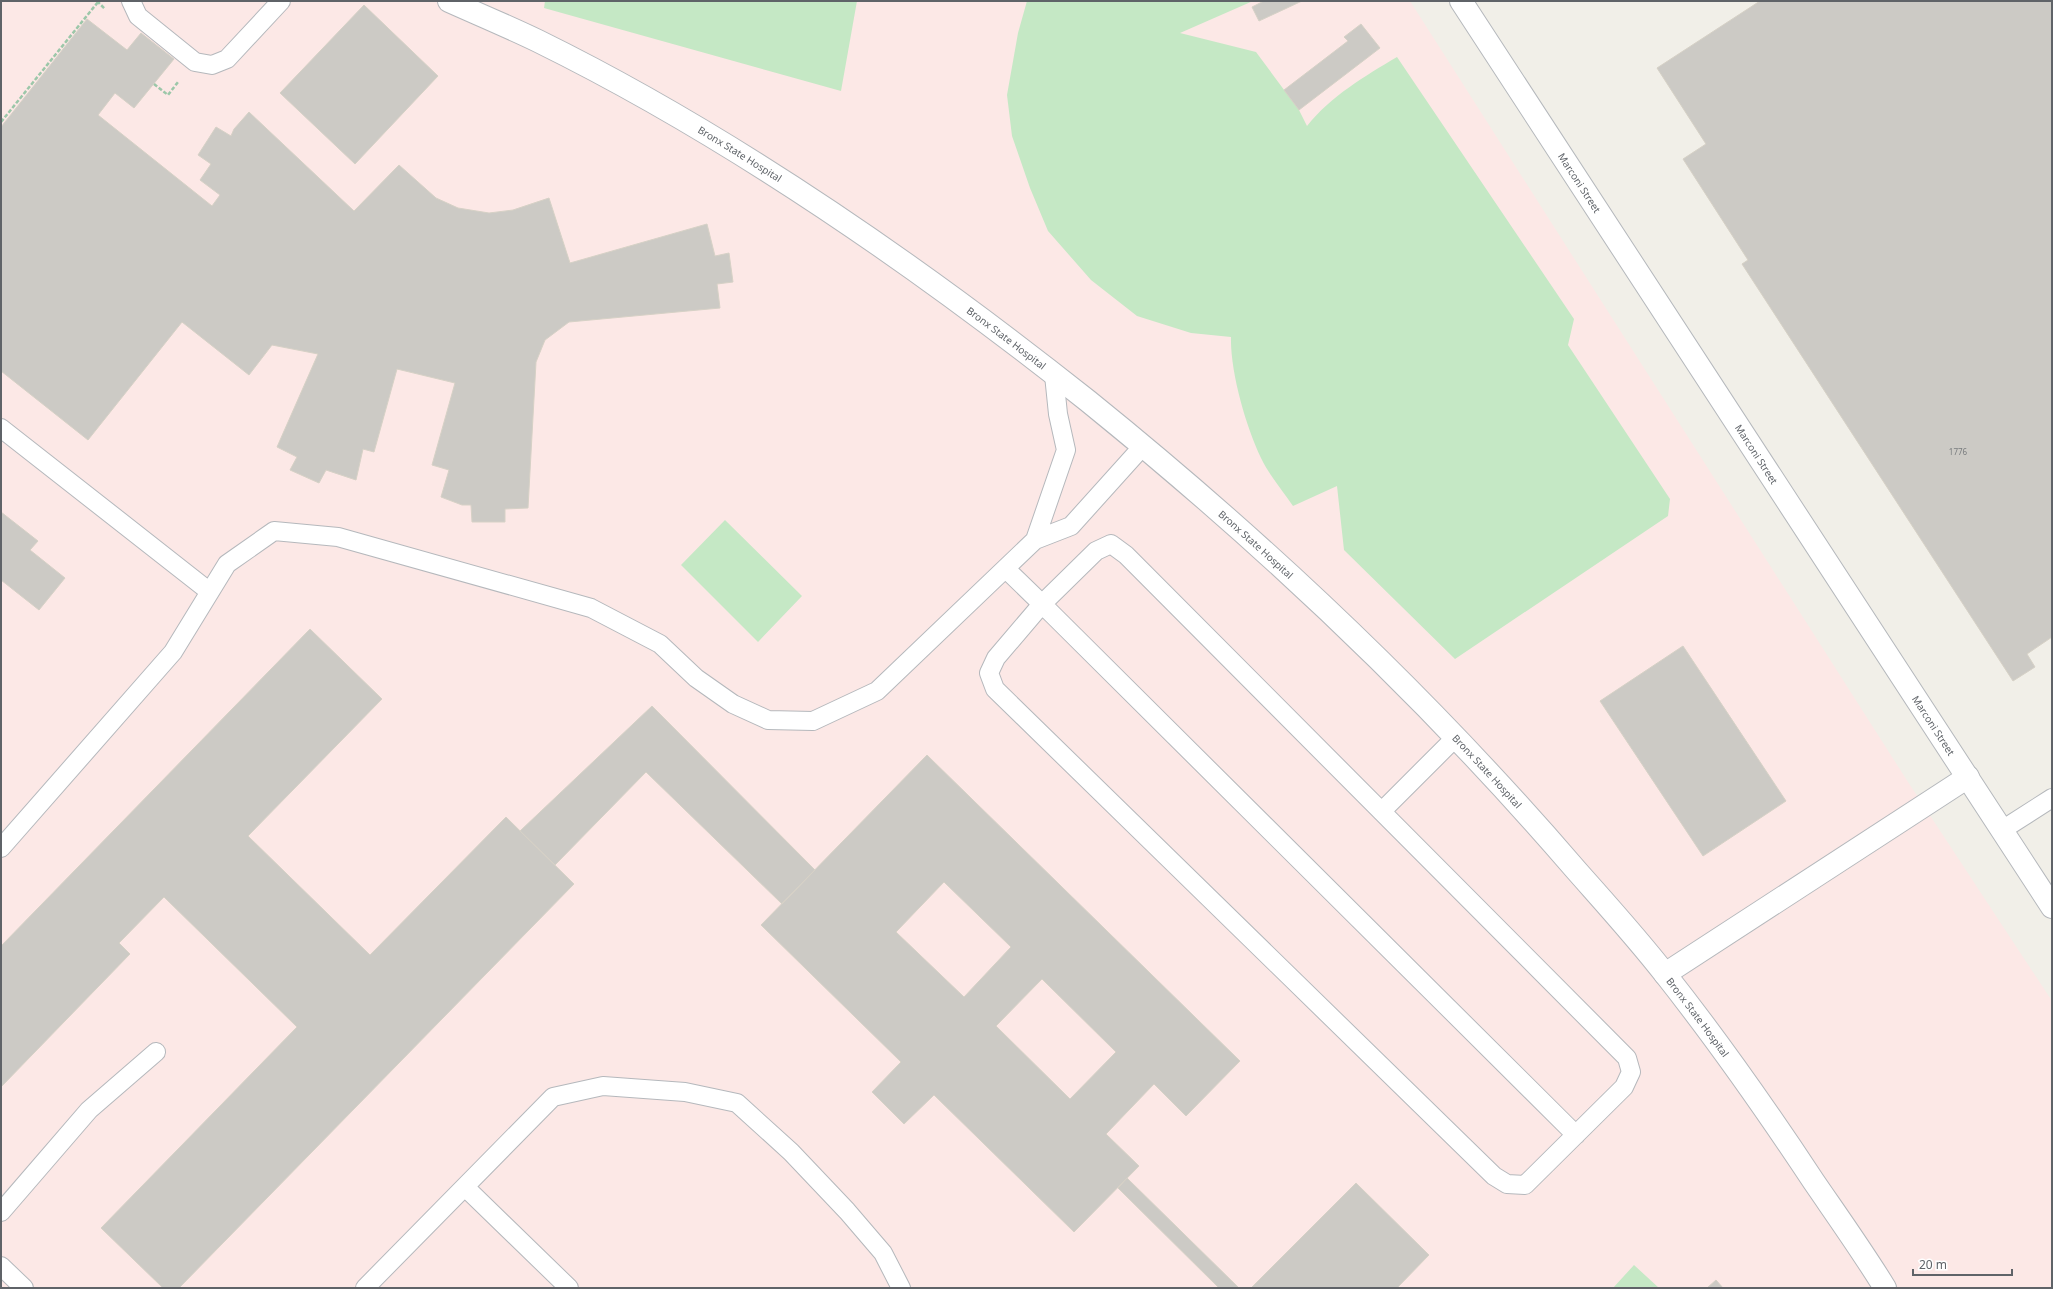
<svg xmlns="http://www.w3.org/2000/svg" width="2053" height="1289" viewBox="0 0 2053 1289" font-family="'Noto Sans',sans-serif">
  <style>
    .medical { fill: #fce8e6 }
    .green { fill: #c5e8c5 }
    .building { fill: #cccac5; stroke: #d6d1c6; fill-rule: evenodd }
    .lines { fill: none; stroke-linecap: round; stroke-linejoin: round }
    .lane-casing { stroke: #b5b8bc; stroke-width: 20 }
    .street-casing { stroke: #b5b8bc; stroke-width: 24 }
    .path { stroke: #9cc7a9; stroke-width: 2.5; stroke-dasharray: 4 2; stroke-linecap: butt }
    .lane { stroke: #fff; stroke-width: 18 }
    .street { stroke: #fff; stroke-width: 22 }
    .labels { text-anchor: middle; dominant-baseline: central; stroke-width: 3; stroke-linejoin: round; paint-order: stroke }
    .number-label { font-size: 8px; fill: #7a7d7f }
    .street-label { font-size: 10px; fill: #5f6368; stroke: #fff }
  </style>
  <rect width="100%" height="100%" fill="#f1efe8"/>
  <!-- medical -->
  <path class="medical" d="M1 1H1410L1908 782 2052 1001V1288H1Z"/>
  <!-- green -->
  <path class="green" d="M545 1H857L841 91 544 8Z
    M1027 1H1253L1180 33 1256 52 1299 110 1307 126C1331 96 1365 76 1397 57L1574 319 1568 345 1670 499 1668 516 1455 659 1344 550 1337 486 1293 506C1283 491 1269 475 1261 458 1246 427 1230 371 1231 337L1191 333 1137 316 1091 280 1048 231 1030 188 1012 136 1007 95 1018 33Z
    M725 520 802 596 758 642 681 565Z
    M1634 1265 1659 1288H1613Z"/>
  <!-- building -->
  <path class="building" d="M1264 1H1302L1259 21 1252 7Z
    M1760 1H2052V637L2027 654 2035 667 2013 681 1742 264 1748 260 1683 159 1706 144 1657 68Z
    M364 5 438 76 355 164 280 93Z
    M87 19 127 50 141 33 174 59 134 108 115 93 98 115 212 206 220 195 200 180 211 164 198 155 216 127 231 136 234 129 249 112 354 211 399 165 436 198 458 208 489 213 513 210 549 198 570 263 707 224 715 256 729 253 733 282 717 284 720 308 569 322 545 340 536 362 528 508 505 509V522H472L471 505H462L441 497 449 470 432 465 455 383 397 369 374 452 363 449 356 480 326 470 319 483 290 470 297 457 277 447 318 354 272 345 249 375 182 322 88 440 1 371V127Z
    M1361 24 1380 48 1299 110 1284 90 1348 41 1344 37Z
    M1 512 38 541 30 550 65 578 39 610 1 580Z
    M310 629 382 699 248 836 370 955 506 817 574 884 179 1288H163L101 1228 297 1027 164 897 119 943 130 954 1 1087V946Z
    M1683 646 1786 801 1703 856 1600 701Z
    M652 706 815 870 782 904 646 772 555 865 520 831Z
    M927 755 1240 1061 1186 1116 1154 1084 1106 1134 1139 1166 1074 1232 934 1095 904 1124 872 1092 901 1062 761 925ZM944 882 1011 947 964 997 896 932ZM1042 979 1116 1052 1070 1099 996 1026Z
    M1127 1178 1239 1288H1219L1118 1188Z
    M1356 1183 1429 1255 1397 1288H1251Z
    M1716 1280 1723 1288H1707Z"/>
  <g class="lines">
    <defs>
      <path id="lane" d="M131 1 138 16 195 62 212 65 227 59 281 1
        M1054 375 1058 414 1066 450 1035 540 1071 526 1143 446
        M1 428 210 592
        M1006 569 1042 604 1096 551 1111 544 1126 555 1627 1058 1631 1072 1624 1087 1525 1185 1507 1184 1494 1176 995 689 989 673 996 658 1042 604 1576 1135
        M1382 811 1456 737
        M2002 830 2052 798
        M1 848 173 652 227 564 274 531 338 537 591 608 660 644 696 678 733 704 768 720 813 721 877 691 1035 540
        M465 1187 569 1288
        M1 1212 89 1110 156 1052
        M1 1266 24 1288
        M365 1288 553 1097 603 1086 685 1092 737 1103 791 1152 847 1211 883 1253 901 1288"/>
      <g id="street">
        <path id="s1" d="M449 1C478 14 509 27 538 41 733 137 918 266 1088 401 1264 543 1428 698 1576 870 1606 904 1637 938 1665 974 1718 1041 1767 1111 1814 1182 1838 1217 1863 1252 1885 1288"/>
        <path id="s2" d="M1461 1 2052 907"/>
        <path d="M1665 974 1968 777"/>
      </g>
    </defs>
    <!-- lane casing -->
    <use href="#lane" class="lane-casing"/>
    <!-- street casing -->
    <use href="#street" class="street-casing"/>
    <!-- path -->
    <path class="path" d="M97 1 105 9
      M154 84 168 95 178 82
      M1 122 98 2"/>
    <!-- lane -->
    <use href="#lane" class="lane"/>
    <!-- street -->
    <use href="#street" class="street"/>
  </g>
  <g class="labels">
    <!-- number labels -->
    <g class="number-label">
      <text x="1958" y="451">1776</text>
    </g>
    <!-- street labels -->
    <g class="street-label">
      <text stroke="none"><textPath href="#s1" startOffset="329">Bronx State Hospital</textPath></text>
      <text stroke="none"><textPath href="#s2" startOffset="217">Marconi Street</textPath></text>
      <text stroke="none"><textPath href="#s1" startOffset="653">Bronx State Hospital</textPath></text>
      <text stroke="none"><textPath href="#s2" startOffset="541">Marconi Street</textPath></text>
      <text stroke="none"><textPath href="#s1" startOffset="977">Bronx State Hospital</textPath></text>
      <text stroke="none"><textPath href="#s2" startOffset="865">Marconi Street</textPath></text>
      <text stroke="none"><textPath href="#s1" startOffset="1301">Bronx State Hospital</textPath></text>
      <text stroke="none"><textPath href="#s1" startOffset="1625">Bronx State Hospital</textPath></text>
    </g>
  </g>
  <!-- border -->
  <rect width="2053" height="1289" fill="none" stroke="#5f6368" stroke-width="4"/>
  <!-- scale -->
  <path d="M1913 1269v6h99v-6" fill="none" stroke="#5f6368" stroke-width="2"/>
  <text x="1919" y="1269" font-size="12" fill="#5f6368" stroke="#ffffff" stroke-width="3" paint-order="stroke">20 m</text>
</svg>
